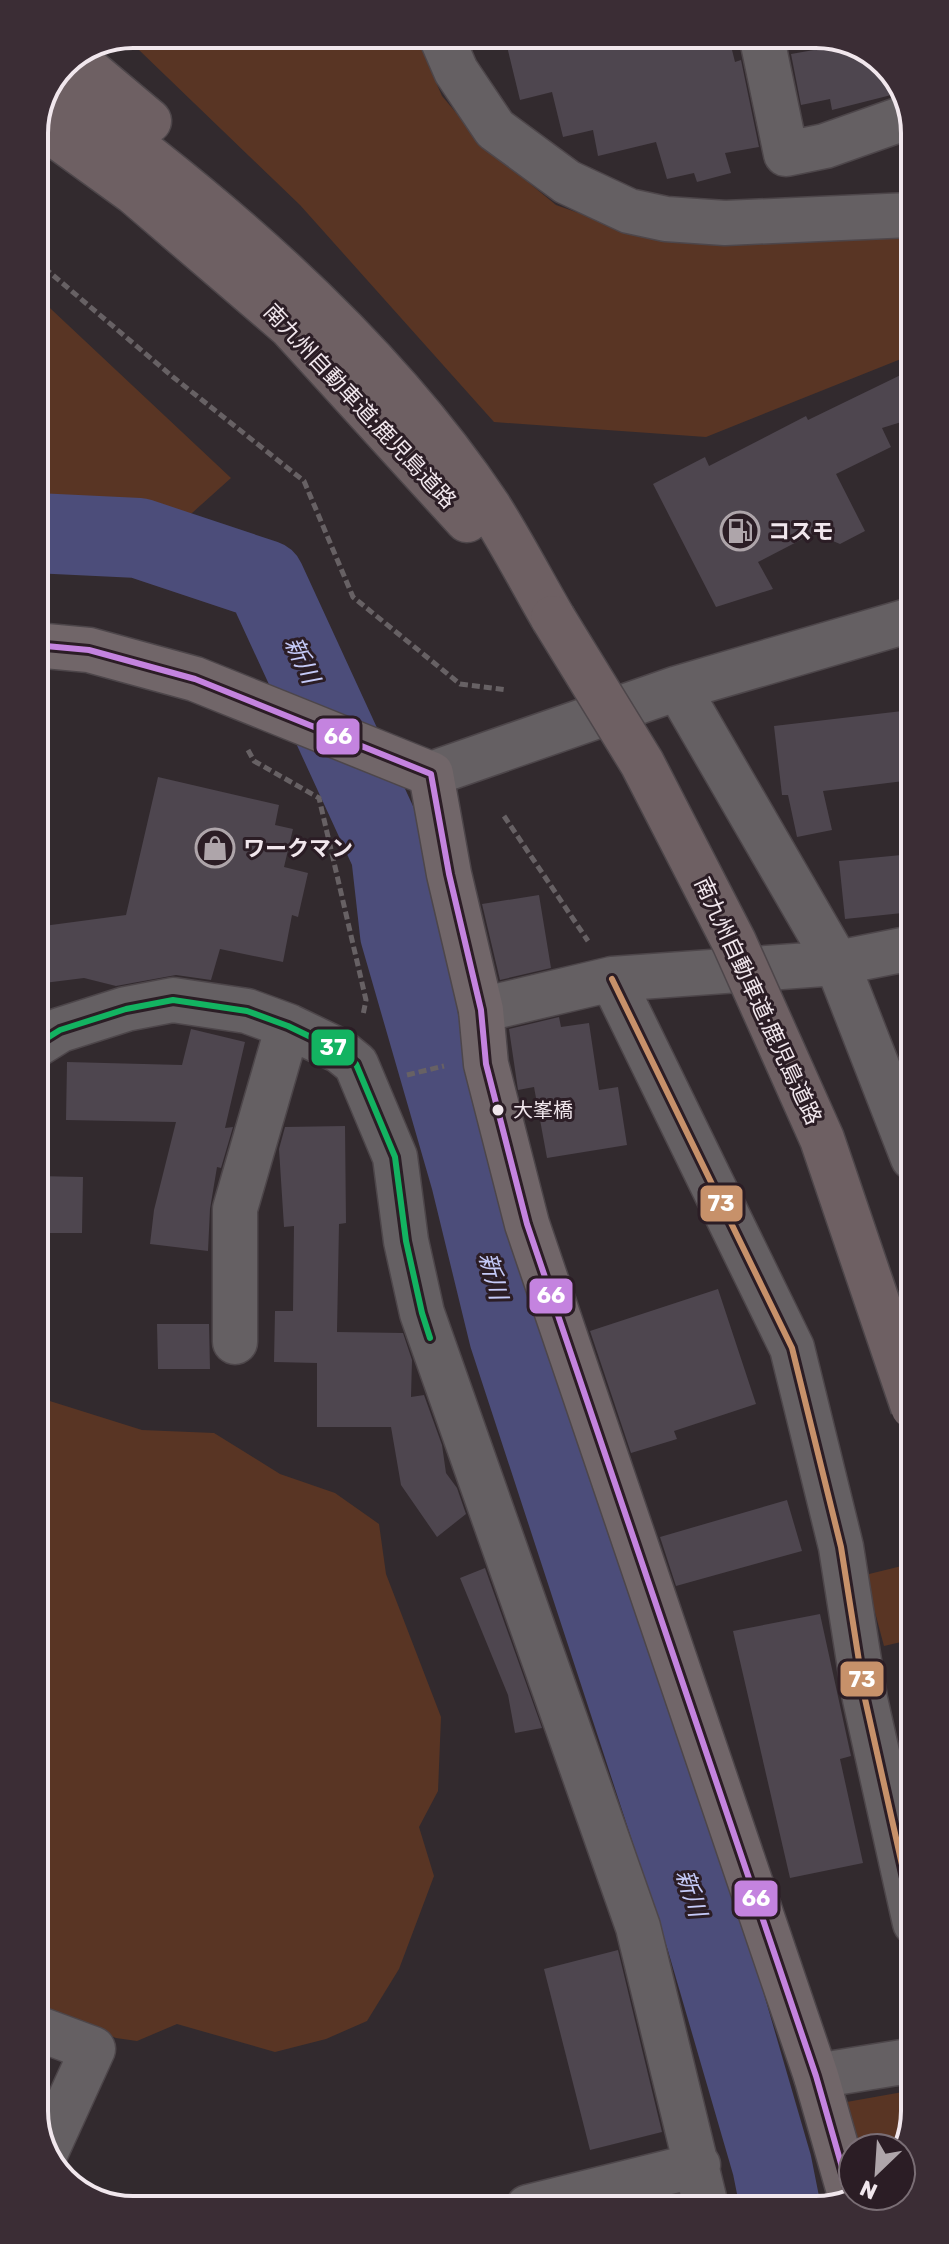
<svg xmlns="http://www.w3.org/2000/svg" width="949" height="2244" viewBox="0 0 949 2244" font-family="Rubik,'Noto Sans JP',sans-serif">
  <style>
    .green { fill: #593524 }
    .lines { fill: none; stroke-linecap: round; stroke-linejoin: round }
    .river { stroke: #4c4d7a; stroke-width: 80 }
    .building { fill: #4e464f }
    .minor-casing { stroke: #4d464a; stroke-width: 47 }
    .major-casing { stroke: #4d464a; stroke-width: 47 }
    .highway-casing { stroke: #4d464a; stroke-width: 47 }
    .path { stroke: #676164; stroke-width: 5; stroke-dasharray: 8 4; stroke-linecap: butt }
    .minor { stroke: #656063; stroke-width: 44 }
    .major { stroke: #716669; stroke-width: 44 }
    .highway { stroke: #6e6063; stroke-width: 44 }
    .highway-bridge-casing { stroke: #4d464a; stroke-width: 47; stroke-linecap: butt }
    .highway-bridge { stroke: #6e6063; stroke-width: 44 }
    .bus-1-casing { stroke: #2b1d25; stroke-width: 12 }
    .bus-2-casing { stroke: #2b1d25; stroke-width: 12 }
    .bus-3-casing { stroke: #2b1d25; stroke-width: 12 }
    .bus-1 { stroke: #c483df; stroke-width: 6 }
    .bus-2 { stroke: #13b361; stroke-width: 6 }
    .bus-3 { stroke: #c7916a; stroke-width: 6 }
    .bus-dot { fill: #f1e7ed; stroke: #2b1d25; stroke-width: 3 }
    .labels { text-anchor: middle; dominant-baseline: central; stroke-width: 6; stroke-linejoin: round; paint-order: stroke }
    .bus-label { font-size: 20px; fill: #f1e7ed; stroke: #2b1d25; text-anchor: start }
    .street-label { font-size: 22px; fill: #f1e7ed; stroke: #2b1d25 }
    .poi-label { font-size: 22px; font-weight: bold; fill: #f1e7ed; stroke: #2b1d25; text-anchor: start }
    .water-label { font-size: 24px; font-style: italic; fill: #c5caf8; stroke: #2b1d25 }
    .rim { fill: none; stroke: #f1e7ed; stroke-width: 4 }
    .line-badge { stroke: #2b1d25; stroke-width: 3 }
    .badge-label { font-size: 22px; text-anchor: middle; font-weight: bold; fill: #fff }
  </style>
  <rect width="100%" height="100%" fill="#322a2e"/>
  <!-- green -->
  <path class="green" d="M133 34H415L442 96 484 146 556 205 638 234 910 227 911 355 706 437 494 422 300 205 139 50 122 39Z
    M35 294 231 478 192 513 88 511 35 504Z
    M37 1397 142 1430 214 1433 280 1474 335 1493 379 1524 386 1574 441 1717 438 1791 419 1827 434 1876 399 1969 367 2021 326 2039 275 2052 177 2024 137 2041 116 2038 39 2008Z
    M914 1563V1639L884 1646 865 1575Z
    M914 2090 915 2111 901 2152V2148H861L841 2103Z"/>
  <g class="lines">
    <!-- river -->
    <path class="river" d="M35 533 139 538 265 580 391 854 400 934 471 1180 509 1336 706 1938 772 2165 780 2205"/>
  </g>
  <!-- building -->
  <path class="building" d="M504 34H728L735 62 741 60 759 147 725 153 731 173 697 182 694 173 667 179 656 142 598 156 593 130 563 137 552 92 520 100Z
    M848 44 876 55 903 92 832 110 830 99 801 105 791 54Z
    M911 370V419L882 428 891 447 836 474 865 531 840 544 814 533 758 562 773 589 716 607 653 484 705 457 709 466 806 416 808 420Z
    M911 710 912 780 823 791 832 830 797 837 788 795H782L774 726Z
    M158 777 279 805 275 825 293 829 284 867 308 873 298 917 292 915 283 962 220 949 211 980 176 975 116 986 84 978 36 984V927L126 915Z
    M912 854V912L845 919 839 861Z
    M539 895 551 968 500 980 482 904Z
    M559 1017 561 1027 589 1023 599 1090 618 1087 627 1145 547 1158 534 1087 518 1090 509 1029Z
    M191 1029 245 1042 225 1128 233 1127 221 1168 217 1167 210 1209 208 1251 150 1244 154 1210 176 1122 66 1120 67 1062 182 1065Z
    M345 1126 346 1223 339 1224 337 1332 403 1333 412 1360 411 1397 424 1395 442 1445 446 1473 457 1488 466 1514 437 1537 401 1485 391 1427H317V1363L274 1362 275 1311H293L294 1226 284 1227 279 1149 285 1127Z
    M37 1176 83 1177 82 1233H37Z
    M718 1289 756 1404 674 1431 677 1439 631 1453 590 1331Z
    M157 1324H209L210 1369H158Z
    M787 1500 802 1551 676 1586 660 1537Z
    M485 1568 542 1728 515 1733 508 1695 460 1578Z
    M820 1614 851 1756 840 1759 863 1863 790 1878 733 1631Z
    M618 1950 662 2132 590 2150 544 1969Z"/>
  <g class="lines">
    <defs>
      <path id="minor" d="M440 34 456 71 495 129 567 182 629 211 666 219 725 223 910 215
        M761 34 786 154 825 146 910 116
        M678 688 837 963 913 1158
        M431 774 678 688 911 620
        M612 979 792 1348 841 1547 865 1699 915 1923
        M481 1010 612 979 837 963 912 948
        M36 1045 60 1030 126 1009 173 1000 247 1011 288 1026 340 1051 356 1064 395 1157 406 1241 422 1313 638 1927 706 2206
        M235 1342V1209L288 1026
        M39 2029 93 2049 46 2152
        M816 2076 915 2060
        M528 2207 698 2165"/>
      <path id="major" d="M35 645 89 650 195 679 431 774 449 874 481 1010 486 1064 527 1224 816 2076 852 2202"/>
      <path id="highway" d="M74 58 149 121
        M53 85C211 199 381 344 489 507 512 543 532 582 553 618
        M37 122 135 193 290 326 467 520"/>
    </defs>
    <!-- minor casing -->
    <use href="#minor" class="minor-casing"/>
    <!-- major casing -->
    <use href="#major" class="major-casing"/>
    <!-- highway casing -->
    <use href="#highway" class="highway-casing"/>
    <!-- path -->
    <path class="path" d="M35 260 173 377 304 481 353 597 460 684 507 690
      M248 750 254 761 319 798 366 1000 363 1015
      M504 816 588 941
      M407 1075 444 1066"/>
    <!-- minor -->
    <use href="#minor" class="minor"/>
    <!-- major -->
    <use href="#major" class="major"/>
    <!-- highway -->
    <use href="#highway" class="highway"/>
    <defs>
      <path id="highway-bridge" d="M553 618 642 763 734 942 822 1139 913 1407"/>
    </defs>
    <!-- highway-bridge casing -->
    <use href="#highway-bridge" class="highway-bridge-casing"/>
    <!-- highway-bridge -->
    <use href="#highway-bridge" class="highway-bridge"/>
    <defs>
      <path id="bus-1" d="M35 645 89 650 195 679 431 774 449 874 481 1010 486 1064 527 1224 816 2076 852 2202"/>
      <path id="bus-2" d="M36 1045 60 1030 126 1009 173 1000 247 1011 288 1026 340 1051 356 1064 395 1157 406 1241 422 1313 430 1338"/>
      <path id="bus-3" d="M612 979 792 1348 841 1547 865 1699 915 1923"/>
    </defs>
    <!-- bus-1 casing -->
    <use href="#bus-1" class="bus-1-casing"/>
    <!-- bus-2 casing -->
    <use href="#bus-2" class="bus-2-casing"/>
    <!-- bus-3 casing -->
    <use href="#bus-3" class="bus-3-casing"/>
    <!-- bus-1 -->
    <use href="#bus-1" class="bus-1"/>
    <!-- bus-2 -->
    <use href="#bus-2" class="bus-2"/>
    <!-- bus-3 -->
    <use href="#bus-3" class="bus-3"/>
  </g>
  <!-- icons -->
  <defs>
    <symbol id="fuel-ring" viewBox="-11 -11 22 22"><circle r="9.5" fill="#2b1d25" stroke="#aea5aa" stroke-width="1.5"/><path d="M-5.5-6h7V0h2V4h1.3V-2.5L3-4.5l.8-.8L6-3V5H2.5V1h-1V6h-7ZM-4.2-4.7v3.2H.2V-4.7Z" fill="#aea5aa"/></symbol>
    <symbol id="shop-ring" viewBox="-11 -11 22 22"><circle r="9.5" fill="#2b1d25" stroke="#aea5aa" stroke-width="1.5"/><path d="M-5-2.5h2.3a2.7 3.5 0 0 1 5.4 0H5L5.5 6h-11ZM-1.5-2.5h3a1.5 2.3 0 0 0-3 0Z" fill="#aea5aa"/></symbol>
  </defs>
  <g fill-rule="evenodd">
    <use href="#fuel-ring" x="718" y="509" width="44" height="44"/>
    <use href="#shop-ring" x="193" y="826" width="44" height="44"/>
  </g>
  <!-- markers -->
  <circle class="bus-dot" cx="498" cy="1110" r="7"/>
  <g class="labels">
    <!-- bus labels -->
    <g class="bus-label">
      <text x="513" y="1110">大峯橋</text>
    </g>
    <!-- street labels -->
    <g class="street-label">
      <text transform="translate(360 406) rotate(47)">南九州自動車道;鹿児島道路</text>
      <text transform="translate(758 1001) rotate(65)">南九州自動車道;鹿児島道路</text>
    </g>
    <!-- poi labels -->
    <g class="poi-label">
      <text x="768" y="531">コスモ</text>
      <text x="243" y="848">ワークマン</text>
    </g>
    <!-- water labels -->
    <g class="water-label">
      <text transform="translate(302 660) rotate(65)">新川</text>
      <text transform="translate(493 1276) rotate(75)">新川</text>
      <text transform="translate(691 1893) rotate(72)">新川</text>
    </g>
  </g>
  <!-- crop -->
  <path d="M0 0H949V2244H0ZM133 48H816A85 85 0 0 1 901 133V2111A85 85 0 0 1 816 2196H133A85 85 0 0 1 48 2111V133A85 85 0 0 1 133 48Z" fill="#3b2d35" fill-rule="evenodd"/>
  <path class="rim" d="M133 48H816A85 85 0 0 1 901 133V2111A85 85 0 0 1 816 2196H133A85 85 0 0 1 48 2111V133A85 85 0 0 1 133 48Z"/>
  <g class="line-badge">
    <rect x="315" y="717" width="46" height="39" rx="8" fill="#c483df"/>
    <rect x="310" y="1028" width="46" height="39" rx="8" fill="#13b361"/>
    <rect x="699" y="1184" width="45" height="39" rx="8" fill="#c7916a"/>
    <rect x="528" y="1277" width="46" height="38" rx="8" fill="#c483df"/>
    <rect x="839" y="1660" width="46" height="38" rx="8" fill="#c7916a"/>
    <rect x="733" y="1879" width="46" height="39" rx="8" fill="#c483df"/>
  </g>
  <g class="badge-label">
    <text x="338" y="744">66</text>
    <text x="333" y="1055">37</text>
    <text x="721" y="1211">73</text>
    <text x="551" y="1303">66</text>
    <text x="862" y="1687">73</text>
    <text x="756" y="1906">66</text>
  </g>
  <!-- north arrow -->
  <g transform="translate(877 2172) rotate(205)"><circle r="38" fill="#2b1d25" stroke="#7a6e75" stroke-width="2"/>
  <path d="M0-6L14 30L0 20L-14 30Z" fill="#aea5aa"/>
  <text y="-12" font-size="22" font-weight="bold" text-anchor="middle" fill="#f1e7ed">N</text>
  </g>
</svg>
